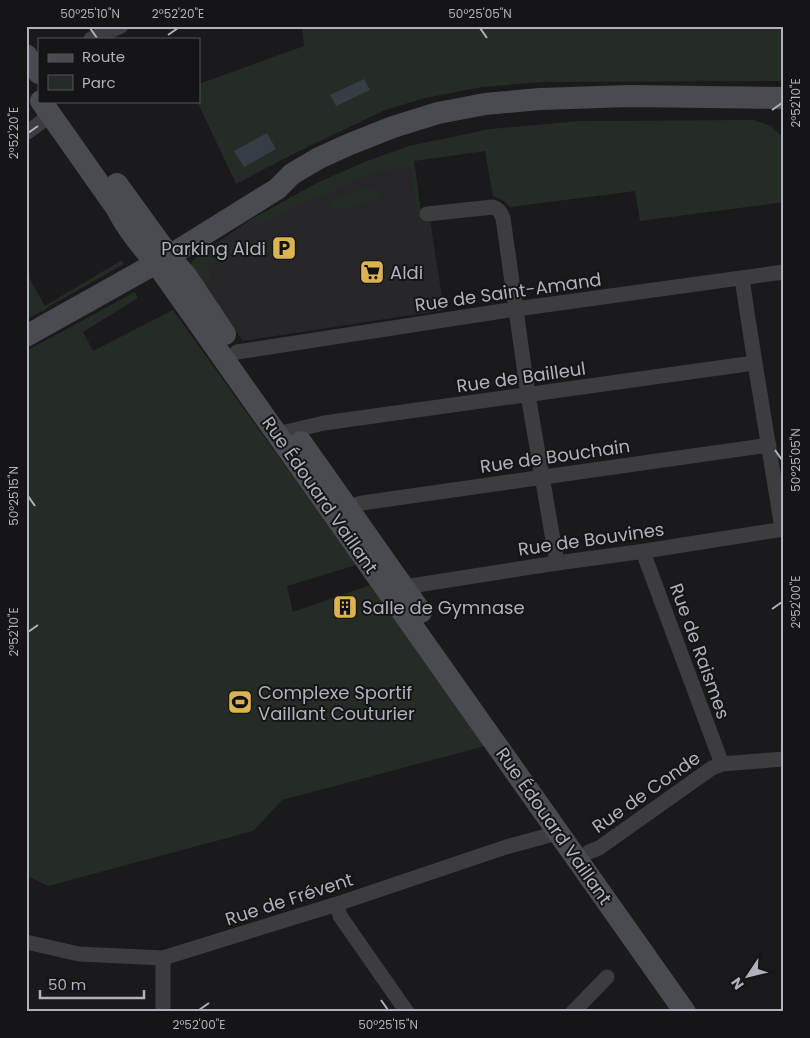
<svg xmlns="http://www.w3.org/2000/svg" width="810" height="1038" viewBox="0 0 810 1038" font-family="Poppins,sans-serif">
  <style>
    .built { fill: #272629 }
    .green { fill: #252c26 }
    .water { fill: #363d44 }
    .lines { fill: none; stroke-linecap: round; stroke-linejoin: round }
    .minor { stroke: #3c3c41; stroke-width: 15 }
    .secondary { stroke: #4a4b50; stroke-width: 22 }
    .ticks { fill: none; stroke: #afb2ba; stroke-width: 2 }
    .labels { text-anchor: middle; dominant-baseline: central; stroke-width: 4; stroke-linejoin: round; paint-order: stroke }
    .poi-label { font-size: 18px; fill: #afb2ba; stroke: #151517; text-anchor: start }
    .street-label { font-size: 18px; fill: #afb2ba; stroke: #151517 }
    .neatline { fill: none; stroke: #afb2ba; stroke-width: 2 }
    .ticks-label { font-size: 12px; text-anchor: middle; fill: #afb2ba }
  </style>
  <rect width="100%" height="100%" fill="#1a1a1c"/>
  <!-- built -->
  <path class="built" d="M367 161H414L422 220H430L444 310 243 341 190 266 192 261 250 220 317 183Z"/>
  <!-- green -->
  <path class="green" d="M302 26H784V79L780 81 542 82 482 87 425 98 385 110 295 153 236 184 197 101H199V84L304 46Z
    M754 120 771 126 784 139V202L640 221 635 191 510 207 504 201 493 196 485 151 414 161 422 221 419 222 410 166 373 173 294 208 266 223H259L250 220 317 183 367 161 409 146 490 129 580 121Z
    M363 188C372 188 377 191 382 199L335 211 325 204Z
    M260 238 261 240 207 268 212 278 203 285 190 266 192 261 218 242H236Z
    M122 260 124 264 48 307 45 310 26 319V272L45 306Z
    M135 292 138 298 83 332 93 351 173 310 356 565 287 586 293 612 370 585 485 746 282 800 253 831 48 886 26 875V351Z"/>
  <!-- water -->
  <path class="water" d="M364 79 370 90 336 106 330 95Z
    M267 133 276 149 244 167 234 151Z"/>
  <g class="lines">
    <!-- minor -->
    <path class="minor" d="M91 39 121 26
      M26 133 51 115
      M427 214 493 207C499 209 501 213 503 218L528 395 557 563
      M742 278C754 362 769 446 782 529
      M237 352 516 309 784 272
      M277 434 324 423 754 363
      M348 507 362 503 769 445
      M645 551 646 560 722 764
      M404 587 557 563 645 551 784 529
      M589 852 599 848 712 768 722 764 784 759
      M337 904 340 916 407 1012
      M26 942 79 954 163 958 337 904 506 847 550 835 558 832
      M163 1012V958
      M573 1012 607 977"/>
    <!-- secondary -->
    <path class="secondary" d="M26 55 39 73
      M41 101 117 209C127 229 141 246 156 263L685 1012
      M117 184 169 256 187 277 225 334
      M26 336 169 256 277 189 292 174 319 158 350 144 393 127 438 113 485 104 540 99 629 96 784 98
      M301 442 421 612"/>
  </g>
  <!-- ticks -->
  <path class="ticks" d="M90 28 97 38M480 28 487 38M168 35 178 28M772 110 782 103M28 133 38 126M775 450 782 460M28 496 35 506M772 609 782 602M28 632 38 625M381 1000 388 1010M199 1010 209 1003"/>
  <!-- icons -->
  <defs>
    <symbol id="parking-square" viewBox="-11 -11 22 22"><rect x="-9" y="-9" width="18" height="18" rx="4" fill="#dcb352" stroke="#151517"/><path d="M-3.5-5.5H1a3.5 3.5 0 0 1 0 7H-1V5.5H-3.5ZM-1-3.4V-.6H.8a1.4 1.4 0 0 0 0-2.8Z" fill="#111"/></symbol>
    <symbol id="supermarket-square" viewBox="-11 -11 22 22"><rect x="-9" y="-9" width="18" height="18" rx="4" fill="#dcb352" stroke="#151517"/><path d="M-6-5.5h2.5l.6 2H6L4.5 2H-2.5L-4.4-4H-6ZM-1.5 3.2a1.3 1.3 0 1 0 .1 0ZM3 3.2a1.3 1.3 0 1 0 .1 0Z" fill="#111"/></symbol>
    <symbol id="building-square" viewBox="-11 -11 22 22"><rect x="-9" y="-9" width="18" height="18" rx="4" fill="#dcb352" stroke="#151517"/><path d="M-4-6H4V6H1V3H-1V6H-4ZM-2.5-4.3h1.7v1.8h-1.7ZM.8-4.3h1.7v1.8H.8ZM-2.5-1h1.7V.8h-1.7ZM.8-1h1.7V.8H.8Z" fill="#111"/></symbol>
    <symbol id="stadium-square" viewBox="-11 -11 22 22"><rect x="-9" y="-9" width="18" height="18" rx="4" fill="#dcb352" stroke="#151517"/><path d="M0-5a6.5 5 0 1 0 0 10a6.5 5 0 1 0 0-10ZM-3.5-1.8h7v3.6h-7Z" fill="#111"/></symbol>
  </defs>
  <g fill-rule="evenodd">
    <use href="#parking-square" x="270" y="234" width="28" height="28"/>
    <use href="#supermarket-square" x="358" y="258" width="28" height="28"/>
    <use href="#building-square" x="331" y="593" width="28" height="28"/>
    <use href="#stadium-square" x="226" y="688" width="28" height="28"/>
  </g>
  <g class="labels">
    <!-- poi labels -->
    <g class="poi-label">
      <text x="266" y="248" text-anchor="end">Parking Aldi</text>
      <text x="390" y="272">Aldi</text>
      <text x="362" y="607">Salle de Gymnase</text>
      <text x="258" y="692">Complexe Sportif<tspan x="258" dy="21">Vaillant Couturier</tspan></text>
    </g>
    <!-- street labels -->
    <g class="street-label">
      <text transform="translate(508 292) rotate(-8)">Rue de Saint-Amand</text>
      <text transform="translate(521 377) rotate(-8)">Rue de Bailleul</text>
      <text transform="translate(555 456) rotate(-8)">Rue de Bouchain</text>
      <text transform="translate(320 495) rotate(55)">Rue Édouard Vaillant</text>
      <text transform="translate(591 539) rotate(-8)">Rue de Bouvines</text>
      <text transform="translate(700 651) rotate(70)">Rue de Raismes</text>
      <text transform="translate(646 792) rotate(-35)">Rue de Conde</text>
      <text transform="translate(554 826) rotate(55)">Rue Édouard Vaillant</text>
      <text transform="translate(289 899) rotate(-18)">Rue de Frévent</text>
    </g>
  </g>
  <!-- border -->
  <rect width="810" height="1038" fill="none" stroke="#151517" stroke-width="55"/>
  <!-- legend -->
  <rect x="38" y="38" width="162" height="65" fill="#151517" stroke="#535458"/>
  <rect x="48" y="54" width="25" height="8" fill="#4a4b50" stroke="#535458"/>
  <text x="82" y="62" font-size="15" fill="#afb2ba">Route</text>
  <rect x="48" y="75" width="25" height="15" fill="#252c26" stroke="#535458"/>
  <text x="82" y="88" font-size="15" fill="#afb2ba">Parc</text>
  <!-- north arrow -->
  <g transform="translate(748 976) rotate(235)" stroke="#151517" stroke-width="4" paint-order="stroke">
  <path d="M0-4L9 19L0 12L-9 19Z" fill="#afb2ba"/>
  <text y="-8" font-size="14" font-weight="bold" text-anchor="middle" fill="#afb2ba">N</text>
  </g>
  <!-- scale -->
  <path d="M40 990v8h104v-8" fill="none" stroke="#afb2ba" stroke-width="2.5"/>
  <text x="48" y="990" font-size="15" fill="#afb2ba" stroke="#151517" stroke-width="4" paint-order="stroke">50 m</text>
  <rect x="28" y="28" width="754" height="982" class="neatline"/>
  <g class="ticks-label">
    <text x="90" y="18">50°25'10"N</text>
    <text x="178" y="18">2°52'20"E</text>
    <text x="480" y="18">50°25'05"N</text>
    <text transform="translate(796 103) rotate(-90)" y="4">2°52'10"E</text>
    <text transform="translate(14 133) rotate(-90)" y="4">2°52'20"E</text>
    <text transform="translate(796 460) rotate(-90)" y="4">50°25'05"N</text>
    <text transform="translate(14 496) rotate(-90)" y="4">50°25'15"N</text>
    <text transform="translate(796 602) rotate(-90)" y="4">2°52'00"E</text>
    <text transform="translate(14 632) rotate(-90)" y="4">2°52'10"E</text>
    <text x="199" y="1029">2°52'00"E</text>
    <text x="388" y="1029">50°25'15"N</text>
  </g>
</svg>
